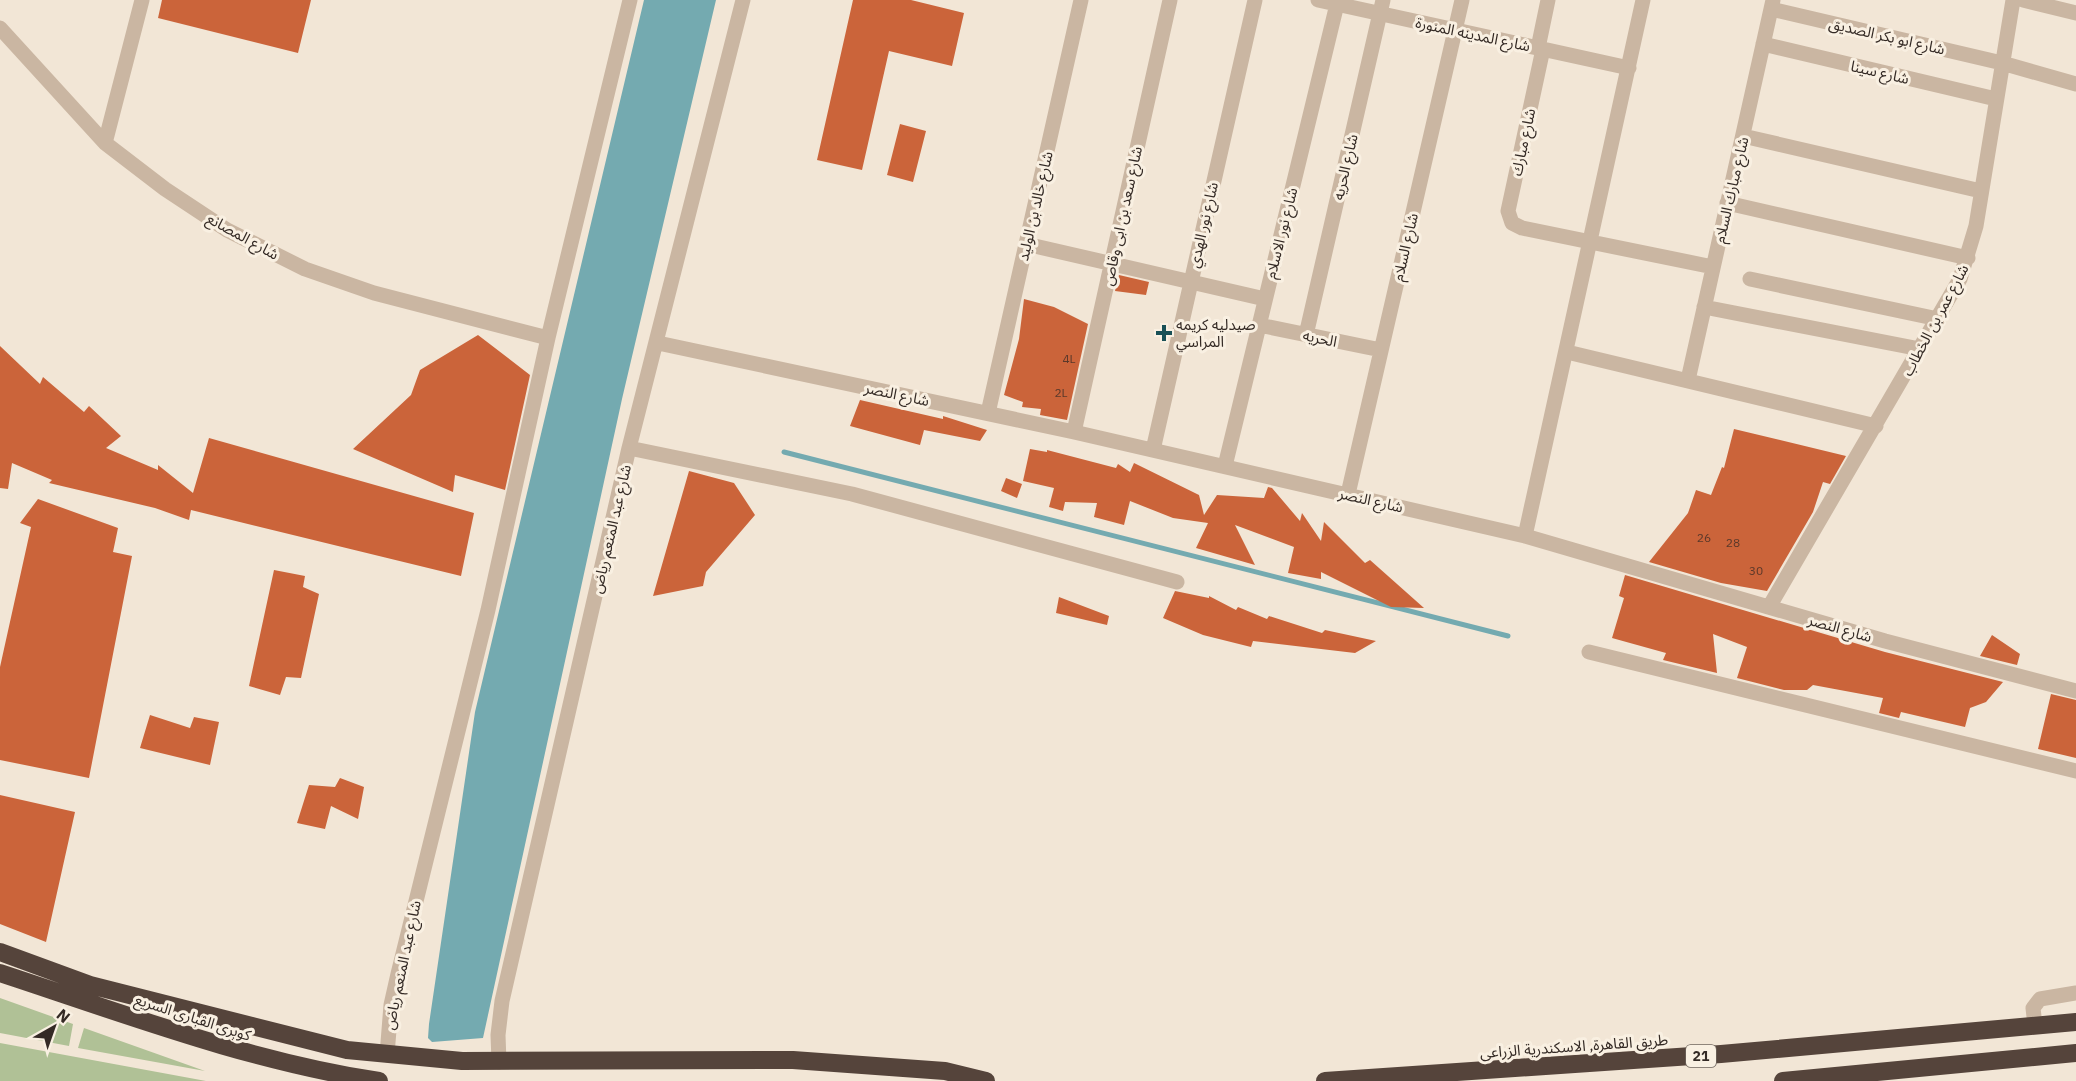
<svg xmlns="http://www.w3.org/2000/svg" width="2076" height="1081" viewBox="0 0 2076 1081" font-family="'IBM Plex Sans','Noto Sans Arabic',sans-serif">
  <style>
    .green { fill: #b0c196 }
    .water { fill: #74aab0 }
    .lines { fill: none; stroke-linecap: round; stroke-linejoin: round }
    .stream { stroke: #74aab0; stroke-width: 5 }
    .building { fill: #cb643a }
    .minor { stroke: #cab6a2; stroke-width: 15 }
    .highway { stroke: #55443b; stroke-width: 18 }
    .poi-dot { fill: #195056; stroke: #f9f0e2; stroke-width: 2 }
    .labels { text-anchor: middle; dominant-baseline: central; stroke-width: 6; stroke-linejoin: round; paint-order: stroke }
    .number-label { font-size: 12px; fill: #5a382a }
    .shield { fill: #f9f0e2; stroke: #6f655e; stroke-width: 1.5 }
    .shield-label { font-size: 14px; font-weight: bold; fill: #342a25 }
    .street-label { font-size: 15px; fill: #342a25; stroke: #f9f0e2 }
    .poi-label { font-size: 15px; fill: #342a25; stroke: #f9f0e2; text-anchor: start }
  </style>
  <rect width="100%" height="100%" fill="#f2e6d6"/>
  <!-- green -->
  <path class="green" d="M0 998 73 1024 69 1046 0 1033Z
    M84 1028 205 1071 78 1048Z
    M0 1043 206 1081H0Z"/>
  <!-- water -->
  <path class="water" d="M644 0H716L622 399 483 1038 432 1042 428 1038 429 1024 475 712Z"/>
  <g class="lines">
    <!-- stream -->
    <path class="stream" d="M784 452 1508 636"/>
  </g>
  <!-- building -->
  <path class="building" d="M162 0H311L298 53 158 18Z
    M853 0H911L964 13 952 66 889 51 862 170 817 160Z
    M900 124 926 131 913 182 887 175Z
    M1119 275 1149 282 1146 295 1115 291Z
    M1024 299 1054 307 1088 324 1067 420 1040 415 1041 409 1022 407 1023 402 1004 395 1019 339Z
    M478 335 530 375 505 490 455 475 453 492 353 449 411 395 420 370Z
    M0 346 40 384 43 377 84 412 89 406 121 436 106 448 158 470V465L193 493 209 438 474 513 461 576 191 510 189 520 155 508 49 483 52 480 12 463 8 489 0 488Z
    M860 400 943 419V416L987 430 980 441 924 430 920 445 850 426Z
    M1734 429 1846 456 1830 484 1823 482 1813 512 1767 591 1721 583 1649 562 1688 513 1696 490 1711 495 1722 467 1724 468Z
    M1030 449 1047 452V450L1116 468 1118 464 1130 472 1134 463 1199 495 1204 515 1217 495 1264 498 1268 487 1272 488 1300 521 1302 513 1321 541 1324 522 1365 563 1370 560 1424 608 1391 607 1321 572V579L1288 573 1294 547 1235 525 1255 565 1196 548 1208 523 1173 518 1130 501 1124 525 1094 517 1097 503 1065 502 1063 511 1049 507 1054 488 1023 481Z
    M689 471 734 483 755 515 706 572 703 586 653 596Z
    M1006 478 1022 484 1017 498 1001 491Z
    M38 499 118 528 113 552 132 556 89 778 0 760V667L31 527 20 523Z
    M274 570 305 576 303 587 319 594 301 678 286 677 280 695 249 686Z
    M1625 575 1885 652 2003 682 1986 702 1970 708 1965 727 1901 712 1899 718 1879 713 1883 698 1813 685 1807 690H1784L1737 678 1747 647 1713 634 1717 673 1663 660 1666 653 1612 638 1624 598 1619 596Z
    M1175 591 1209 598V596L1236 610 1238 607 1267 619 1269 616 1322 633 1325 630 1376 641 1355 653 1253 641 1251 647 1203 635 1163 618Z
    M1059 597 1109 616 1107 625 1056 613Z
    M1992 635 2020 654 2017 665 1980 656Z
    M2051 694 2076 700V758L2038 749Z
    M150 715 190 728 194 717 219 722 210 765 140 748Z
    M340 778 364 787 358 819 331 806 325 829 297 823 309 785 335 787Z
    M0 795 75 812 46 942 0 924Z"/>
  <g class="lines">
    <!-- minor -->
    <path class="minor" d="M1318 0 1629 68
      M2023 0 2076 13
      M1771 9 2002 63 2076 84
      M0 28 105 143 165 189 227 230 305 269 374 293 548 338
      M1763 44 1996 99
      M1538 48 1548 0
      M1543 49 1508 211 1512 223 1522 228 1713 267
      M1743 136 1981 191
      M105 143 142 0
      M1727 203 1968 258
      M1026 244 1265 299
      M1750 279 1938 319
      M1704 307 1920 349
      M1259 325 1381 350
      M1306 335 1383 0
      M658 343 1074 432 1525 536 1885 641 2076 691
      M1567 352 1876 426
      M1688 380 1773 0
      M988 413 1081 0
      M1074 432 1170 0
      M629 448 852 494 1177 582
      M1153 450 1255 0
      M1225 466 1338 0
      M1348 494 1462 0
      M1525 536 1643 0
      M1769 607 1960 279 1976 226 2013 0
      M1589 652 2076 771
      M2035 1025 2033 1008 2040 999 2076 993
      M387 1055 391 1005 398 974 488 610 548 338 630 0
      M499 1062 498 1035 502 1001 629 448 743 0"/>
    <!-- highway -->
    <path class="highway" d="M0 952 90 985 347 1050 462 1061 793 1060 945 1071 986 1081
      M0 973C125 1014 248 1061 379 1081
      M1325 1081 1721 1054 2076 1022
      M1783 1081 2076 1053"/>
  </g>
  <!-- markers -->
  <path class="poi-dot" d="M1161 324h6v6h6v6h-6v6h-6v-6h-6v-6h6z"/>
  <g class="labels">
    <!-- number labels -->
    <g class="number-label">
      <text x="1069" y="358">4L</text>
      <text x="1061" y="392">2L</text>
      <text x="1704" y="537">26</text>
      <text x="1733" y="542">28</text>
      <text x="1756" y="570">30</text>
    </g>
    <!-- shield labels -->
    <rect class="shield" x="1686" y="1045" width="30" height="22" rx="4.5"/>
    <g class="shield-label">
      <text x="1701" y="1056">21</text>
    </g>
    <!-- street labels -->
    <g class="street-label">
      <text transform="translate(1473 34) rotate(12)">شارع المدينه المنورة</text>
      <text transform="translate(1887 36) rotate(13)">شارع ابو بكر الصديق</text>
      <text transform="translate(1880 72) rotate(13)">شارع سينا</text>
      <text transform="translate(1523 142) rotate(-78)">شارع مبارك</text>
      <text transform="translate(1345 167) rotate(-77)">شارع الحريه</text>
      <text transform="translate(1731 190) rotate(-77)">شارع مبارك السلام</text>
      <text transform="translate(1035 206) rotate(-77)">شارع خالد بن الوليد</text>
      <text transform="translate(1122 216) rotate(-78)">شارع سعد بن ابى وقاص</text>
      <text transform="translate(1203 225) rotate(-77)">شارع نور الهدي</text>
      <text transform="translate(1281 233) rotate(-76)">شارع نور الاسلام</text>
      <text transform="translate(243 236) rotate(29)">شارع المصانع</text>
      <text transform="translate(1405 247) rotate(-77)">شارع السلام</text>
      <text transform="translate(1935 320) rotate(-62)">شارع عمر بن الخطاب</text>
      <text transform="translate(1320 338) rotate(12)">الحريه</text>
      <text transform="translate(897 394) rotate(12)">شارع النصر</text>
      <text transform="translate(1371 500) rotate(13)">شارع النصر</text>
      <text transform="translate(611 529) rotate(-77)">شارع عبد المنعم رياض</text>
      <text transform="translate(1840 628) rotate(16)">شارع النصر</text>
      <text transform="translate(402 965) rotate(-78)">شارع عبد المنعم رياض</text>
      <text transform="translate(193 1017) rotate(18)">كوبرى القبارى السريع</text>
      <text transform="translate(1574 1046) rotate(-4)">طريق القاهرة, الاسكندرية الزراعى</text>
    </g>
    <!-- poi labels -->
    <g class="poi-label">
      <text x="1176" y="324">صيدليه كريمه<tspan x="1176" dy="17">المراسي</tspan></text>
    </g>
  </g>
  <!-- north arrow -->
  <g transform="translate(54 1027) rotate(40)" stroke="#f9f0e2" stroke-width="4.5" paint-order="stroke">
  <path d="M0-4.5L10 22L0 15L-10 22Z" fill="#342a25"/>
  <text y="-9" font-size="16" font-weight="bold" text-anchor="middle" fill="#342a25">N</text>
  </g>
</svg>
